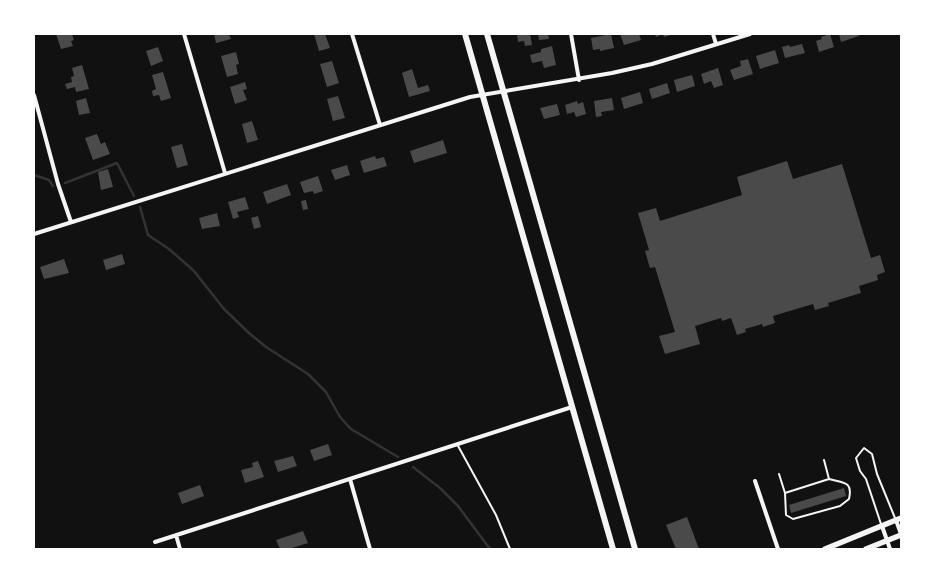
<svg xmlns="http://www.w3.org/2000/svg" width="935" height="583" viewBox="0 0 935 583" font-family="Manrope,sans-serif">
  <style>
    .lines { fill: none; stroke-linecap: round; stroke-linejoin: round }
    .stream { stroke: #333; stroke-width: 2.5 }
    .building { fill: #4a4a4a }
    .service { stroke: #f5f5f5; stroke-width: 2 }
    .minor { stroke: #f5f5f5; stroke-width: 4 }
    .secondary { stroke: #f5f5f5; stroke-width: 5.5 }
    .primary { stroke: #f5f5f5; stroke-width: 6 }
  </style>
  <rect width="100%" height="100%" fill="#111"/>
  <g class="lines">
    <!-- stream -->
    <path class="stream" d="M34 175 49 180 53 186
      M65 183 117 163 134 196
      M140 207 148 235 169 249 194 271 224 309 249 333 266 347 308 374 326 392 340 417 351 429 398 457
      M413 467 440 488 458 506 490 549"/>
  </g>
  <!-- building -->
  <path class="building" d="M56 34H72L74 40 71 41 73 46 61 49Z
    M214 34H229L231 39 216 43Z
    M314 34H325L330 48 319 51Z
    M517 34H530L532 45 525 46 524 41 518 42Z
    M538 34H548L549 39 539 40Z
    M611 34 614 48 600 51V49L593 50 591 38Z
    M620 34H639L641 40 624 45Z
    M655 34H674L664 37 663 34 656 37Z
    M830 34 834 47 819 52 816 41 822 39 821 37Z
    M839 34H858L859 36 841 42Z
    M802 44 805 53 785 58 782 47 789 45 790 47Z
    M552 46 556 65 544 68 542 61 532 63 530 55 541 52V49Z
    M158 47 163 61 151 66 146 51Z
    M775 50 779 63 760 69 756 56Z
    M236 52 239 64 236 65 238 74 227 77 221 56Z
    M748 59 753 74 734 80 730 70 741 66 740 61Z
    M332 61 339 83 327 87 320 64Z
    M82 65 89 89 76 92 75 87 67 89 65 84 72 82 71 77 74 76 72 68Z
    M718 68 723 85 714 88 711 81 704 84 701 74Z
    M412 69 418 88 428 85 430 91 409 97 402 73Z
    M163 72 171 98 161 101 159 95 153 96 152 91 156 89 152 75Z
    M692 75 695 86 677 92 674 80Z
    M245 82 247 89 243 90 247 100 235 104 230 87Z
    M667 83 670 93 652 99 649 89Z
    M640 92 643 103 624 109 621 98Z
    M338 96 345 118 333 121 327 99Z
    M86 98 90 113 79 115 76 101Z
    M612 98 614 110 601 112 602 116 596 117 594 101Z
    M577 101 578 104 583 102 586 114 576 117 574 112 567 114 565 105Z
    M557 104 560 115 544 119 540 108Z
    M252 121 258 140 247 143 242 124Z
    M97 134 101 144 105 142 110 154 93 160 85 138Z
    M443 140 447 153 414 163 410 151Z
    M182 144 188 165 177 168 171 147Z
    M375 156 376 159 384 157 387 166 364 173 360 161Z
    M787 161 793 179 842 164 871 258 880 255 885 272 877 275 878 280 859 286 861 293 828 303 829 306 815 310 813 304 773 316 775 323 763 327 762 324 745 329 746 332 737 335 731 318 722 321 721 318 695 326 700 344 665 354 659 336 675 332 655 267 650 268 645 251 649 250 638 213 656 208 660 221 742 195 737 177Z
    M347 165 350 175 335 180 331 170Z
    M108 169 113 187 101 190 98 172Z
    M318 176 323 191 314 194 313 191 304 193 300 182Z
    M287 184 291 195 267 204 263 192Z
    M245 197 249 209 237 212 239 217 233 219 228 202Z
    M306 200 308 209 303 210 301 201Z
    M217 213 220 226 202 229 199 218Z
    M258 216 261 227 254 229 251 218Z
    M122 254 125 264 106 270 103 260Z
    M64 259 69 273 44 279 40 267Z
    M328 444 332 455 314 461 310 450Z
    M293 456 297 466 278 472 274 461Z
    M258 461 264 477 245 483 241 470 253 467 252 463Z
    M200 485 204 496 182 504 178 493Z
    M844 488 846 496 791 513 789 505Z
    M687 517 699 549H676L666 525Z
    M303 531 308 543 289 549H280L276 540Z"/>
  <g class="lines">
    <!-- service -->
    <path class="service" d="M457 444 496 515 510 549
      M779 474 785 493 829 479 824 460
      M785 493 786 515 793 519 840 506 849 499C853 481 844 483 829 479
      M881 524 866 479 860 471 856 458 864 448 872 454 877 474 895 518"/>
    <!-- minor -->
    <path class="minor" d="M184 34 225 173
      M352 34 380 125
      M571 34 579 80
      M713 34 716 44
      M34 95 58 184 71 222
      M34 234 470 97 612 73 652 64 750 34
      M350 479 370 549
      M755 481 778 549
      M896 520 901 534
      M882 526 890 549
      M176 535 180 549
      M155 542 572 407"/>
    <!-- secondary -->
    <path class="secondary" d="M825 549 901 518
      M866 549 901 535"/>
    <!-- primary -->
    <path class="primary" d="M465 34 613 549
      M487 34 635 549"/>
  </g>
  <!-- border -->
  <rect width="935" height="583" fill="none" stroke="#ffffff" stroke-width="70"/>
</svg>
